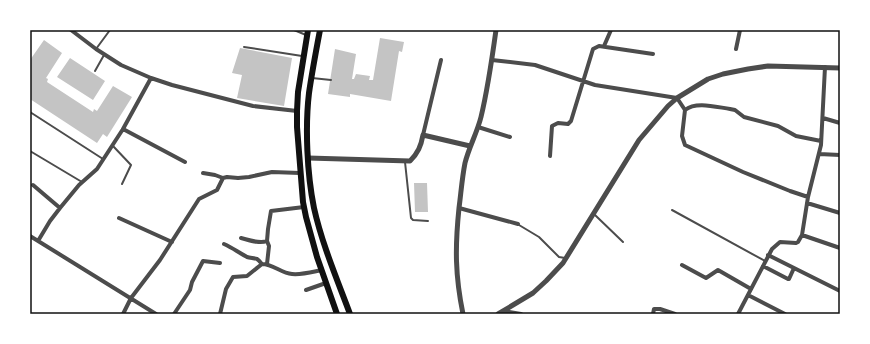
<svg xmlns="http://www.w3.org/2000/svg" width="870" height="344" viewBox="0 0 870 344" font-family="Mulish,sans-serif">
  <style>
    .building { fill: #c4c4c4 }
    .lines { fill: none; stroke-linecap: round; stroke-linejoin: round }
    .service { stroke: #4c4c4c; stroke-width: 2 }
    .minor { stroke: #4c4c4c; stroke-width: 4 }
    .tertiary { stroke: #4c4c4c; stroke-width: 5 }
    .primary { stroke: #111; stroke-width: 6 }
    .neatline { fill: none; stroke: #111; stroke-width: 1.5 }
  </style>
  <rect width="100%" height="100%" fill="#fff"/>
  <!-- building -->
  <path class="building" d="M380 38 404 42 402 52 399 51 391 101 350 94V97L328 94 335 49 356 54 352 79H354L356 74 370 76 369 80H373Z
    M44 40 62 53 46 78 48 79 47 82 93 112 94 109 97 111 113 86 132 97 107 137 103 134 97 143 30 99V60Z
    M240 48 292 58 284 106 237 98 242 75 232 73Z
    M70 58 105 81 93 100 57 77Z
    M414 183H427L428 212H415Z"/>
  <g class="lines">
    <!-- service -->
    <path class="service" d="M294 30 306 35
      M244 47 302 56
      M96 49 110 30
      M95 71 104 55
      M312 78 331 80
      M30 112 103 159
      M113 146 131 165 122 184
      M30 151 82 182
      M405 162 411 218 413 220 428 221
      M672 210 765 261
      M595 215 623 242
      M519 225 539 237 559 257 565 258"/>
    <!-- minor -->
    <path class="minor" d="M71 30 96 49 121 65 151 78
      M604 46 611 30
      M736 49 740 30
      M492 60 535 65 595 85 677 98 685 110 682 136 685 145 743 172 790 191 808 197
      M685 110C696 101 716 107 730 109L735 110 744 117 778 126 796 136 821 141
      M823 118 840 123
      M478 127 510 137
      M123 129 185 162
      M423 135 441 60
      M819 154 840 155
      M550 156 552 126 558 123 568 124 571 121 593 49 599 46 653 54
      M203 173 215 175 223 178 227 177 238 178 249 177 272 172 300 173
      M33 185 60 208
      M807 203 840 213
      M459 208 518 224
      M119 218 172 242
      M802 235 840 248
      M30 236 156 314
      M241 238C249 240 259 244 267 241
      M38 241 50 221 60 208 79 185 97 169 123 129 151 78 172 85 253 106 297 111
      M224 244C233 248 239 253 247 257 250 258 254 258 257 259 260 261 260 262 262 264
      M768 255 840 291
      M267 264 269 246 267 241 268 229 271 211 304 207
      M682 265 706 278 718 270 751 289
      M763 266 788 279H789L794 268
      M306 290 326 283
      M748 295 785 314
      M504 311 521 314
      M123 314 131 298 160 260 199 199 217 190 223 178
      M174 314 190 290 192 282 203 261 220 263
      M220 314 226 289 233 277 247 276 262 264C273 264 281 273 292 274 302 275 312 272 322 270
      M653 314 654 309H660L675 314
      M738 314 772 249 780 242 796 243 798 242 802 235 808 197 821 145 825 67"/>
    <!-- tertiary -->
    <path class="tertiary" d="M308 158 410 161C418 153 421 146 423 135L470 146
      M463 314C455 275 455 247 459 208 461 193 462 178 465 163 469 147 477 133 481 117 488 88 492 59 496 30
      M498 314 533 293 546 281 563 263 639 140 668 106 677 98 708 79 723 74 748 69 768 66 840 68"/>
    <!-- primary -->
    <path class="primary" d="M308 30 298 92 297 111V127L303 202 306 217 317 257 337 314
      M320 30C316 51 312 72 309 93 305 127 307 174 314 208 322 244 337 279 350 314"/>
  </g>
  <!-- border -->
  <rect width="870" height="344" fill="none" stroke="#ffffff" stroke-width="62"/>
  <rect x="31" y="31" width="808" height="282" class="neatline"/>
</svg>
